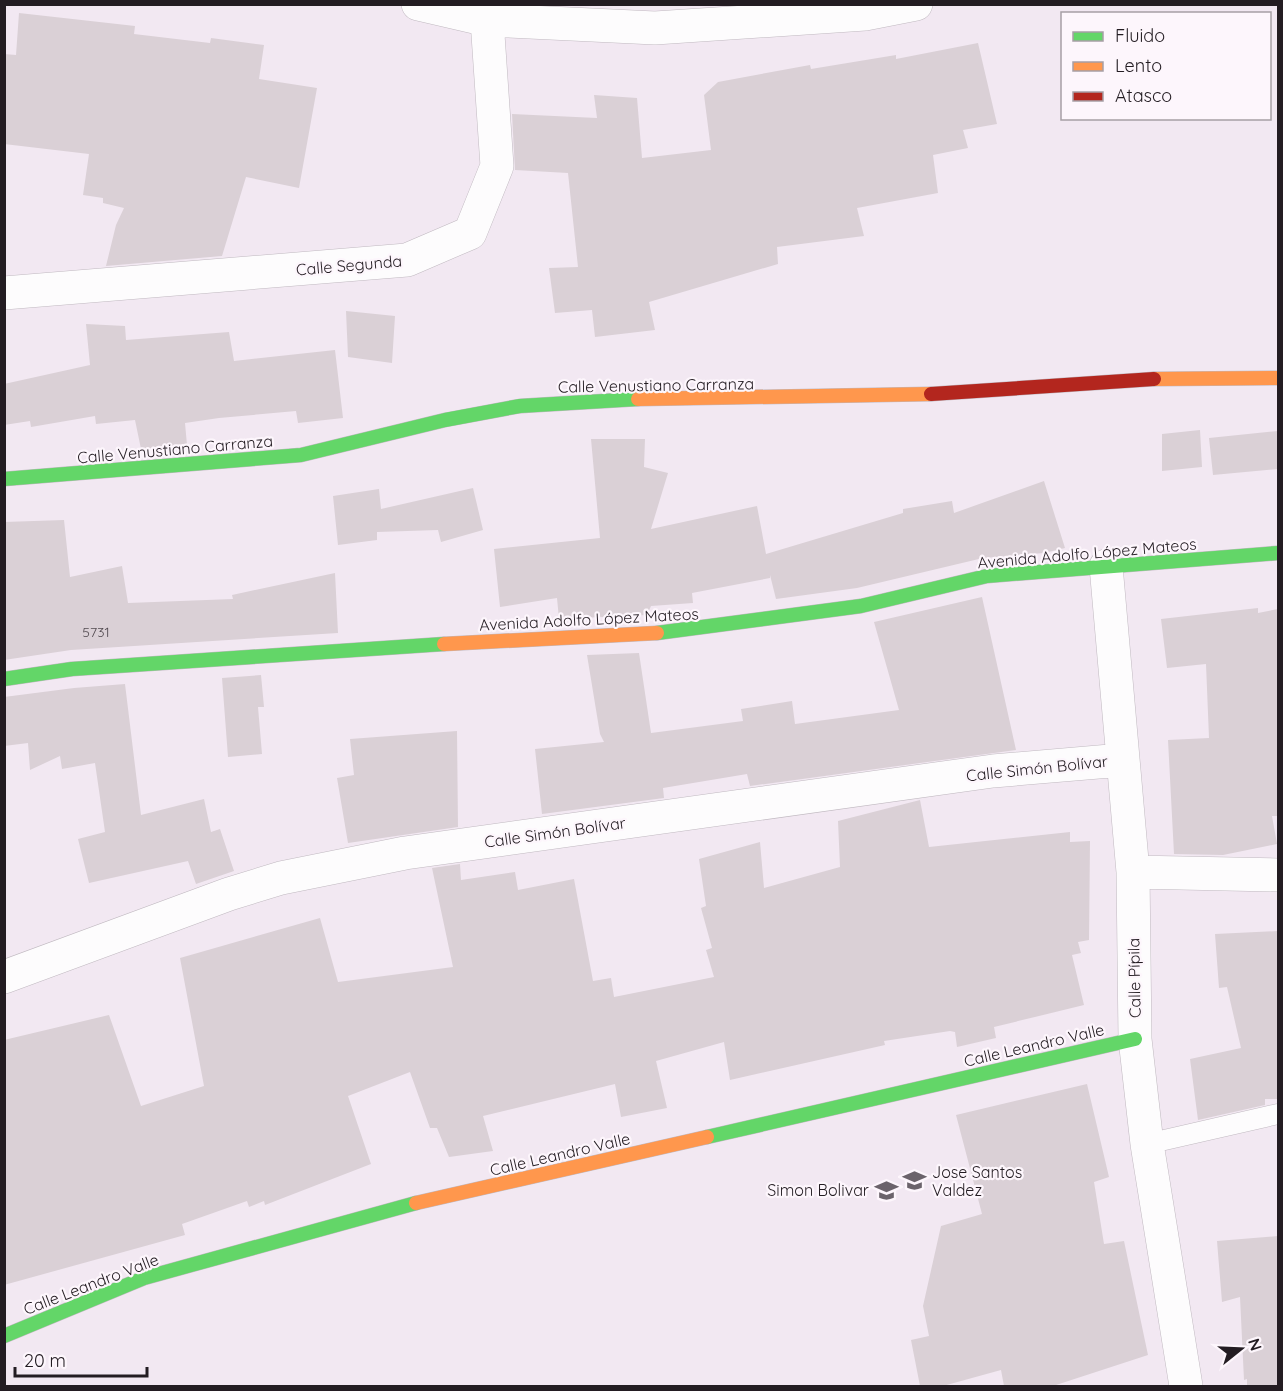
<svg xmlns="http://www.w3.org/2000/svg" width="1283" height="1391" viewBox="0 0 1283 1391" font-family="Quicksand,sans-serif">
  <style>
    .building { fill: #dad0d6 }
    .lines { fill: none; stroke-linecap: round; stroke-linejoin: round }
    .lane-casing { stroke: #c0b9c0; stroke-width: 21 }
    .street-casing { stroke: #c0b9c0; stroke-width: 34 }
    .fast-casing { stroke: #c0b9c0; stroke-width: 15 }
    .slow-casing { stroke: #c0b9c0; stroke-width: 15 }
    .jam-casing { stroke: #c0b9c0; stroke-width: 15 }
    .lane { stroke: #fdfcfd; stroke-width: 20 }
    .street { stroke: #fdfcfd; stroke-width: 33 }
    .fast { stroke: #63d668; stroke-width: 14 }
    .slow { stroke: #ff974d; stroke-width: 14 }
    .jam { stroke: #b3261e; stroke-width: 14 }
    .labels { text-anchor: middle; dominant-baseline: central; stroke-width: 4.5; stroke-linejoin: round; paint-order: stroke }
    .number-label { font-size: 14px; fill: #534b51 }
    .street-label { font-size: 16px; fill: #231c22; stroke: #fdf6fc }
    .poi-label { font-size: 16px; fill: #231c22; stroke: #fdf6fc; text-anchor: start }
  </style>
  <rect width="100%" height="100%" fill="#f2e8f2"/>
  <!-- building -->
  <path class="building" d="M19 13 135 26 134 34 210 43 211 38 264 45 259 79 317 88 299 188 246 177 222 256 106 266 116 225 124 208 103 203V198L83 195 89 154 4 144V54L16 55Z
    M978 43 997 124 963 130 968 148 933 155 938 193 857 208 864 236 777 247 778 264 649 302 655 330 595 337 592 310 555 313 549 268 578 267 568 173 515 170 512 114 597 118 594 95 637 98 642 158 711 150 704 95 718 82 810 65 811 69 896 55V59Z
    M346 311 395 316 392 363 348 357Z
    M86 324 125 326 126 340 229 332 234 361 335 350 343 418 298 423 296 411 219 418 185 423 187 445 141 449 135 420 96 424 95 416 31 427 30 421 4 425V384L90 365Z
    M1200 430 1202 467 1162 471V434Z
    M1278 431V469L1213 475 1209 438Z
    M591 439H645L644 467 668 473 651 529 757 506 766 554 903 513V509L952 501 954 513 1044 481 1065 548 1044 553 983 558 857 588 776 599 770 575V578L692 593 693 603 651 606 647 615 559 619 557 598 500 607 494 549 600 538Z
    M473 488 483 530 441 542 438 530 377 532V540L338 545 333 496 379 489 381 509Z
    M64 520 70 577 122 566 128 603 233 599 232 595 335 573 338 633 71 650 4 660V522Z
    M982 597 1016 750 750 786 747 774 663 788 664 798 542 814 535 749 604 742 600 734 587 655 639 653 651 733 743 721 741 709 792 701 795 724 899 710 874 622Z
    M1258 608V613L1278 609V816H1272L1277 844 1223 855 1174 854 1168 740 1209 738 1206 664 1167 668 1161 619Z
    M261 675 264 707H258L262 754 228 757 222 678Z
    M125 684 141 815 204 799 211 832 220 829 234 871 196 884 188 861 89 883 78 839 105 832 95 763 62 769 60 756 30 770 28 743 4 746V697L74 688Z
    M457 731 458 827 348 843 337 778 354 775 350 739Z
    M920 800 929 847 1070 832V842L1090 841 1089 940 1078 942 1081 953 1072 955 1084 1005 994 1027 996 1038 957 1047 955 1032 950 1031 884 1041 885 1045 730 1080 724 1042 656 1061 667 1108 621 1117 615 1084 483 1116 493 1151 449 1157 437 1128H430L410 1072 348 1096 371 1164 265 1205 264 1201 249 1207 247 1201 182 1224 185 1235 4 1285V1040L109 1015 141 1106 204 1086 180 958 320 918 338 982 453 967 432 868 460 864 461 880 515 872 518 890 574 879 593 981 611 978 614 997 714 977 706 950 712 948 701 908 706 906 699 859 760 842 764 888 840 867 838 821Z
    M1278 931V1099H1265V1105L1198 1120 1190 1059 1241 1048 1227 987 1219 988 1215 934Z
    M1087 1084 1109 1177 1094 1182 1104 1244 1124 1241 1148 1355 1053 1386H1004L1001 1370 943 1386H920L911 1340 929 1336 923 1306 941 1226 982 1214 956 1115Z
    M1278 1236V1386H1247V1379L1244 1380 1240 1297 1222 1302 1217 1241Z"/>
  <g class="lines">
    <defs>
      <path id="lane" d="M1147 1144 1278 1114"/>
      <path id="street" d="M418 4 487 20 655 28 865 14 916 4
        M4 293 407 260 470 233 497 166 487 20
        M1106 566 1133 872 1135 1039 1147 1144 1186 1386
        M1133 872 1278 875
        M4 977 229 894 281 878 405 853 993 771 1122 760"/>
      <path id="fast" d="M4 479 301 455 445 420 520 406 638 399
        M657 633 861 606 987 576 1278 553
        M4 679 72 669 444 644
        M707 1137 1135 1039
        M4 1336 144 1278 416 1203"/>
      <path id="slow" d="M1154 379 1278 378
        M638 399 931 394
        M444 644 657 633
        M416 1203 707 1137"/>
      <path id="jam" d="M931 394 1154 379"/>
    </defs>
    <!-- lane casing -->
    <use href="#lane" class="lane-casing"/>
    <!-- street casing -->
    <use href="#street" class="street-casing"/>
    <!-- fast casing -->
    <use href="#fast" class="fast-casing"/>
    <!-- slow casing -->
    <use href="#slow" class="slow-casing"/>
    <!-- jam casing -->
    <use href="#jam" class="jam-casing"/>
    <!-- lane -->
    <use href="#lane" class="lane"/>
    <!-- street -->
    <use href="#street" class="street"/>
    <!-- fast -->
    <use href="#fast" class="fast"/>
    <!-- slow -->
    <use href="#slow" class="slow"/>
    <!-- jam -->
    <use href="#jam" class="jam"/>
  </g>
  <!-- icons -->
  <defs>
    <symbol id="school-bare" viewBox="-9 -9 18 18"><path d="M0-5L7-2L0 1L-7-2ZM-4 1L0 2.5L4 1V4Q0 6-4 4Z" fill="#6b636b" stroke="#fdf6fc" stroke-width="2.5" paint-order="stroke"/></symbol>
  </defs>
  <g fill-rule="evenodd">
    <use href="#school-bare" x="898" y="1164" width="33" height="33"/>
    <use href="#school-bare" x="870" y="1174" width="33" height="33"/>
  </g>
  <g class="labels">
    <!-- number labels -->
    <g class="number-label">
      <text x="96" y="632">5731</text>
    </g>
    <!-- street labels -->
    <g class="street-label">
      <text transform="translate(349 265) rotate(-5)">Calle Segunda</text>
      <text transform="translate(656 385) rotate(-1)">Calle Venustiano Carranza</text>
      <text transform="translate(175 449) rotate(-5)">Calle Venustiano Carranza</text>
      <text transform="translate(1087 553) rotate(-5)">Avenida Adolfo López Mateos</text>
      <text transform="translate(589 619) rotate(-3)">Avenida Adolfo López Mateos</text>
      <text transform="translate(1037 768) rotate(-6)">Calle Simón Bolívar</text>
      <text transform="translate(555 832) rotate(-8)">Calle Simón Bolívar</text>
      <text transform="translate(1134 978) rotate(-91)">Calle Pípila</text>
      <text transform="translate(1034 1045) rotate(-13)">Calle Leandro Valle</text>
      <text transform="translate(560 1154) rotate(-13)">Calle Leandro Valle</text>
      <text transform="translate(91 1284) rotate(-21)">Calle Leandro Valle</text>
    </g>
    <!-- poi labels -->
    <g class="poi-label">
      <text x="932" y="1172">Jose Santos<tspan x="932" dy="18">Valdez</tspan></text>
      <text x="869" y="1190" text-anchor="end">Simon Bolivar</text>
    </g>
  </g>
  <!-- border -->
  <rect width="1283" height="1391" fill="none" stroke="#231c22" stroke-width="12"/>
  <!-- legend -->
  <rect x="1061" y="12" width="210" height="108" fill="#fdf6fc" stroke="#a69fa5" stroke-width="1.5"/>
  <rect x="1073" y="32" width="30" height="9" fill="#63d668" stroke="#a69fa5" stroke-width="1.5"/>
  <text x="1115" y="42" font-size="18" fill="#231c22">Fluido</text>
  <rect x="1073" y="62" width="30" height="9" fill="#ff974d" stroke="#a69fa5" stroke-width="1.5"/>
  <text x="1115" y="72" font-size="18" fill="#231c22">Lento</text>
  <rect x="1073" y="92" width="30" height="9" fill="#b3261e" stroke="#a69fa5" stroke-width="1.5"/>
  <text x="1115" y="102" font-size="18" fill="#231c22">Atasco</text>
  <!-- north arrow -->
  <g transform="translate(1241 1349) rotate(72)" stroke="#fdf6fc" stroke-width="4.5" paint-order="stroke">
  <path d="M0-4.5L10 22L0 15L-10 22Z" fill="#231c22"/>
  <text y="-9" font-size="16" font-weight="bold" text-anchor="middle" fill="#231c22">N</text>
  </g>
  <!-- scale -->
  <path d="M15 1367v9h132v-9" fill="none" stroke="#231c22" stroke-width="3"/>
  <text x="24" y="1367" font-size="18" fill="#231c22" stroke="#fdf6fc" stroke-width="4.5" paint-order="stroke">20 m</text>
</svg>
